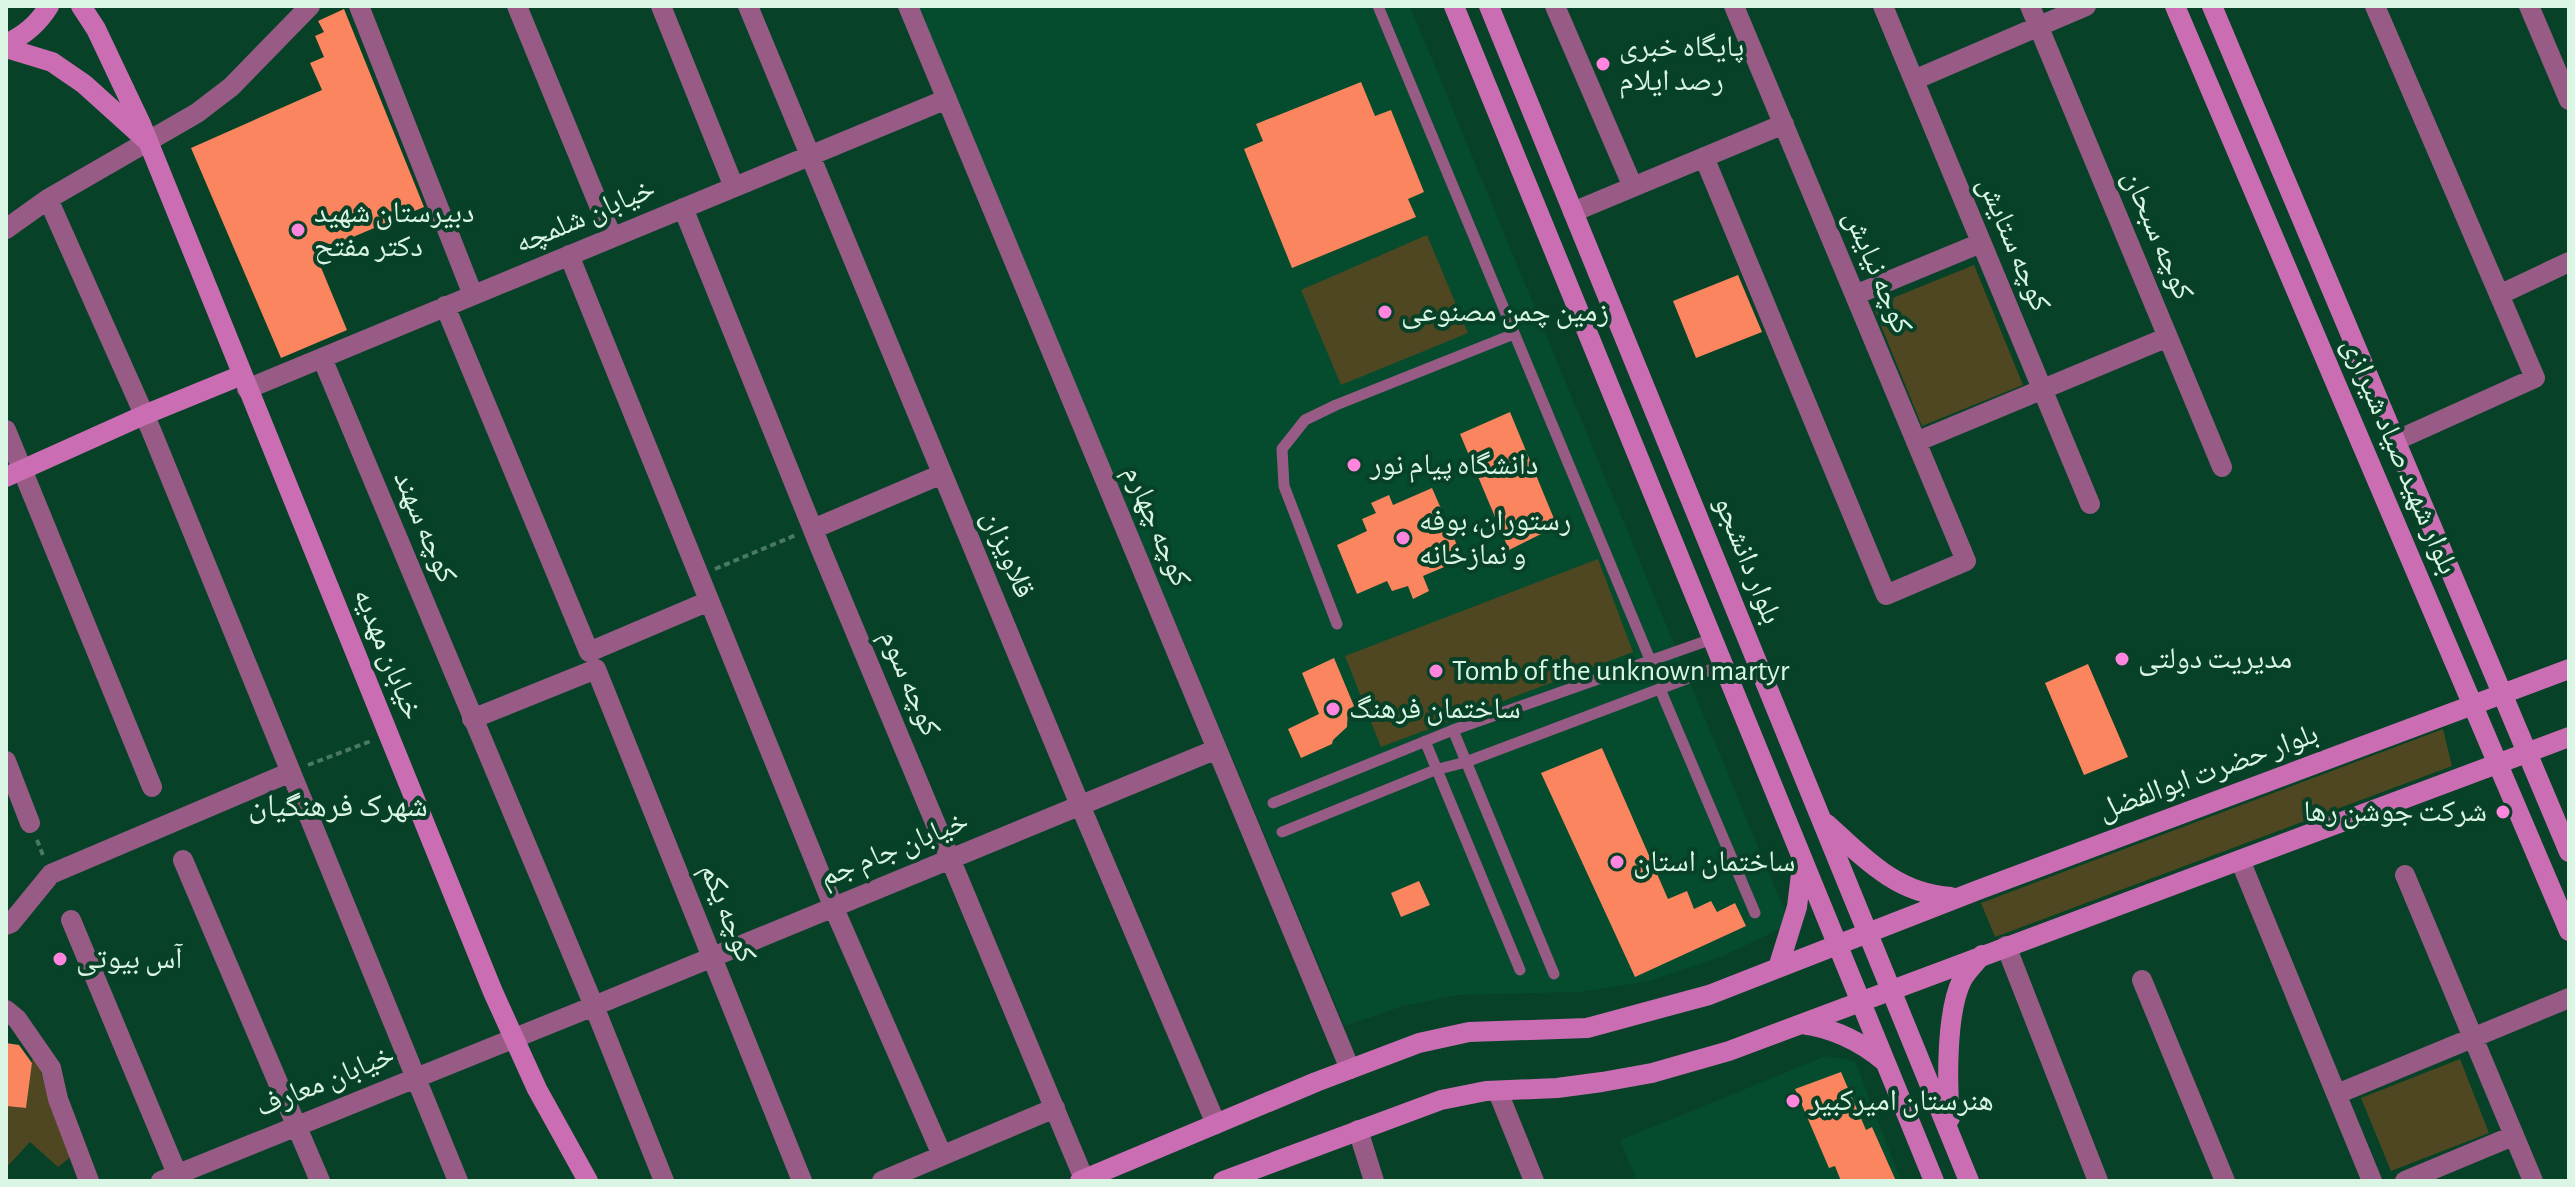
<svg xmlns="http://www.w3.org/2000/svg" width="2575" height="1187" viewBox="0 0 2575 1187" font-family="'Alegreya Sans','Noto Naskh Arabic',sans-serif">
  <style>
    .built { fill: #054c2e }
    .green { fill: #4e4721 }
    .building { fill: #fb855f }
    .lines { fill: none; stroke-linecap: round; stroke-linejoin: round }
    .path { stroke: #497962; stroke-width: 4; stroke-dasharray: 6 4; stroke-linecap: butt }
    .lane { stroke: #975b85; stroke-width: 11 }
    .street { stroke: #975b85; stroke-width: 20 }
    .secondary { stroke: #cb6db2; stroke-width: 20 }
    .poi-dot { fill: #ff85de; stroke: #074127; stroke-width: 3 }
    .labels { text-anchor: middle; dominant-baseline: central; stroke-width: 8; stroke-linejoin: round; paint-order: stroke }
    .poi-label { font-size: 30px; fill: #daf5e4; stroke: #074127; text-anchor: start }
    .street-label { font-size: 30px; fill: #daf5e4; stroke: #074127 }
    .neighbourhood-label { font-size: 32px; fill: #daf5e4; stroke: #074127 }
  </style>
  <rect width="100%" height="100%" fill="#074127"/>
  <!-- built -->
  <path class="built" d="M916 6H1410L1790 924 1721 957 1649 981 1579 992 1458 995 1400 1007 1345 1026Z
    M1826 1056 1855 1061 1901 1181H1637L1620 1140Z"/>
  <!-- green -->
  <path class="green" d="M1427 235 1468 333 1341 385 1301 290Z
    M1974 265 2023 385 1922 426 1873 306Z
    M1598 559 1633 652 1381 747 1345 656Z
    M2443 729 2452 766 1995 937 1981 903Z
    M34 1048 49 1099 73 1155 58 1167 30 1142 6 1168V1106L26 1108Z
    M2460 1059 2489 1133 2391 1171 2361 1098Z"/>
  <!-- building -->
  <path class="building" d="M344 9 424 207 315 253 347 330 281 358 191 148 322 90 310 63 324 57 315 36 324 32 318 21Z
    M1361 82 1375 116 1391 110 1424 192 1408 199 1416 217 1292 268 1244 149 1263 141 1256 124Z
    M1738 275 1762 332 1696 358 1673 301Z
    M1510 412 1557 526 1509 550 1460 434Z
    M1432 488 1463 559 1423 576 1429 591 1413 599 1408 586 1392 591 1387 581 1357 594 1337 545 1367 531 1362 519 1376 513 1371 503 1389 495 1393 505Z
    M1334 658 1354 706 1348 710 1347 727 1333 740 1332 744 1301 758 1288 729 1319 714 1302 673Z
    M2088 664 2128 757 2084 775 2045 683Z
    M1602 748 1668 899 1687 891 1694 909 1711 901 1717 912 1735 903 1746 926 1635 977 1541 773Z
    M1419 881 1430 905 1401 917 1391 893Z
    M6 1043 19 1045 32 1063 26 1108 6 1106Z
    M1841 1072 1866 1130 1872 1127 1896 1181H1841L1835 1166 1829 1168 1795 1089Z"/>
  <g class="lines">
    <!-- path -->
    <path class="path" d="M715 569 796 535
      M308 765 371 741
      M37 840 44 858"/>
    <!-- lane -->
    <path class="lane" d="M1378 6 1651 662
      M1337 624 1284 486 1282 449 1305 420 1336 405 1514 334
      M1660 689 1755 913
      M1453 730 1554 974
      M1425 741 1520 970
      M1273 803 1453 730 1712 639
      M1282 832 1435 770 1466 762 1723 665"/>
    <!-- street -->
    <path class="street" d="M359 6 473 295
      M517 6 612 237
      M661 6 734 187
      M748 6 1080 805 1216 1124
      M908 6 1350 1069
      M1555 6 1633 187
      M1883 6 2090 504
      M2030 6 2222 467
      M2375 6 2535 378 2395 441
      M2529 6 2569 100
      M1914 80 2086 6
      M1704 157 1886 595 1966 561 1734 6
      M48 199 151 430 458 1181
      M683 208 822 552 1084 1179
      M1573 212 1784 124
      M6 229 48 199 197 113 231 87 310 6
      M569 255 836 913 942 1155
      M1855 295 1981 243
      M2499 295 2569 262
      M445 306 589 652 709 601
      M322 358 594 1006 664 1181
      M247 389 947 99
      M6 430 152 787
      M1916 442 2168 337
      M813 529 942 474
      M472 719 596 669 802 1181
      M6 761 30 823
      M183 860 320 1181
      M2240 860 2372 1181
      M2405 875 2533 1181
      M71 920 180 1181
      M6 925 11 923 51 874 291 772
      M2006 946 2098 1181
      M2142 980 2225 1181
      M6 1010 17 1019 51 1068 58 1099 89 1181
      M1498 1092 1534 1181
      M2337 1094 2569 998
      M1358 1130 1374 1181
      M161 1181 594 1006 1217 749
      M882 1181 1055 1108
      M2405 1181 2513 1136"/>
    <!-- secondary -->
    <path class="secondary" d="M81 6 96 29 141 124 493 992 537 1089 588 1181
      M1454 6 1934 1181
      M1489 6 1969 1181
      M2175 6 2569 931
      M2212 6 2569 852
      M6 44C25 35 38 24 49 6
      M6 48 52 62 84 84 145 139
      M6 477 144 415 242 375
      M1827 824C1865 859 1897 894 1951 897
      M1778 968 1797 907 1802 866
      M1802 1024C1833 1028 1860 1041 1884 1061
      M1950 1118C1947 1083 1946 1012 1962 980 1966 972 1975 963 1982 955
      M1080 1181 1316 1082 1419 1043 1469 1032 1587 1028 1709 995 1978 890 2569 669
      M1223 1181 1441 1100 1486 1091 1557 1088 1602 1082 1652 1073 1729 1051 2569 737"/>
  </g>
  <!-- markers -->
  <g class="poi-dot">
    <circle cx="1603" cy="64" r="8"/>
    <circle cx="298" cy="230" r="8"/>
    <circle cx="1385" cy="312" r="8"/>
    <circle cx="1354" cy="465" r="8"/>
    <circle cx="1403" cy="538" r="8"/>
    <circle cx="2122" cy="659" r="8"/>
    <circle cx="1436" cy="671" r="8"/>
    <circle cx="1333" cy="709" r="8"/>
    <circle cx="2503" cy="812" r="8"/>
    <circle cx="1617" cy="862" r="8"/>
    <circle cx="60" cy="959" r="8"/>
    <circle cx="1793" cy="1101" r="8"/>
  </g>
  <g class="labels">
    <!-- poi labels -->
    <g class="poi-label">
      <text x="1619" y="47">پایگاه خبری<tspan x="1619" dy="34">رصد ایلام</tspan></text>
      <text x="314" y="213">دبیرستان شهید<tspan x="314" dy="34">دکتر مفتح</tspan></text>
      <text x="1401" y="312">زمین چمن مصنوعی</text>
      <text x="1370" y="465">دانشگاه پیام نور</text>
      <text x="1419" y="521">رستوران، بوفه<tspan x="1419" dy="34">و نمازخانه</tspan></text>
      <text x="2138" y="659">مدیریت دولتی</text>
      <text x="1452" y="671">Tomb of the unknown martyr</text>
      <text x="1349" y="709">ساختمان فرهنگ</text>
      <text x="2487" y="812" text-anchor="end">شرکت جوشن رها</text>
      <text x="1633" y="862">ساختمان استان</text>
      <text x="76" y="959">آس بیوتی</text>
      <text x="1809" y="1101">هنرستان امیرکبیر</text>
    </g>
    <!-- street labels -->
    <g class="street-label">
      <text transform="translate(585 216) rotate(-23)">خیابان شلمچه</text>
      <text transform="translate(2158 235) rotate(67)">کوچه سبحان</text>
      <text transform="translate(2014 244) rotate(67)">کوچه ستایش</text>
      <text transform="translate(1878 272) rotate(67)">كوچه نيايش</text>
      <text transform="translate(2400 456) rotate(67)">بلوار شهید صیاد شیرازی</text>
      <text transform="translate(1157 526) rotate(67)">کوچه چهارم</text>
      <text transform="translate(425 527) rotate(67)">کوچه سهند</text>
      <text transform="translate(1008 554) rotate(67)">قلاویزان</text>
      <text transform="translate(1748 560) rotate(68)">بلوار دانشجو</text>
      <text transform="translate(388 654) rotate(68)">خیابان مهدیه</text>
      <text transform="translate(910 683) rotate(67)">کوچه سوم</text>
      <text transform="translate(2208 772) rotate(-20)">بلوار حضرت ابوالفضل</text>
      <text transform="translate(894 849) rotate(-22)">خیابان جام جم</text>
      <text transform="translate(728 913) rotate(68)">کوچه یکم</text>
      <text transform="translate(325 1081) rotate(-22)">خیابان معارف</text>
    </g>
    <!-- neighbourhood labels -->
    <g class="neighbourhood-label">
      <text x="338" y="806">شهرک فرهنگیان</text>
    </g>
  </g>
  <!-- border -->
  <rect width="2575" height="1187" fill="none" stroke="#daf5e4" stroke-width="16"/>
</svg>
